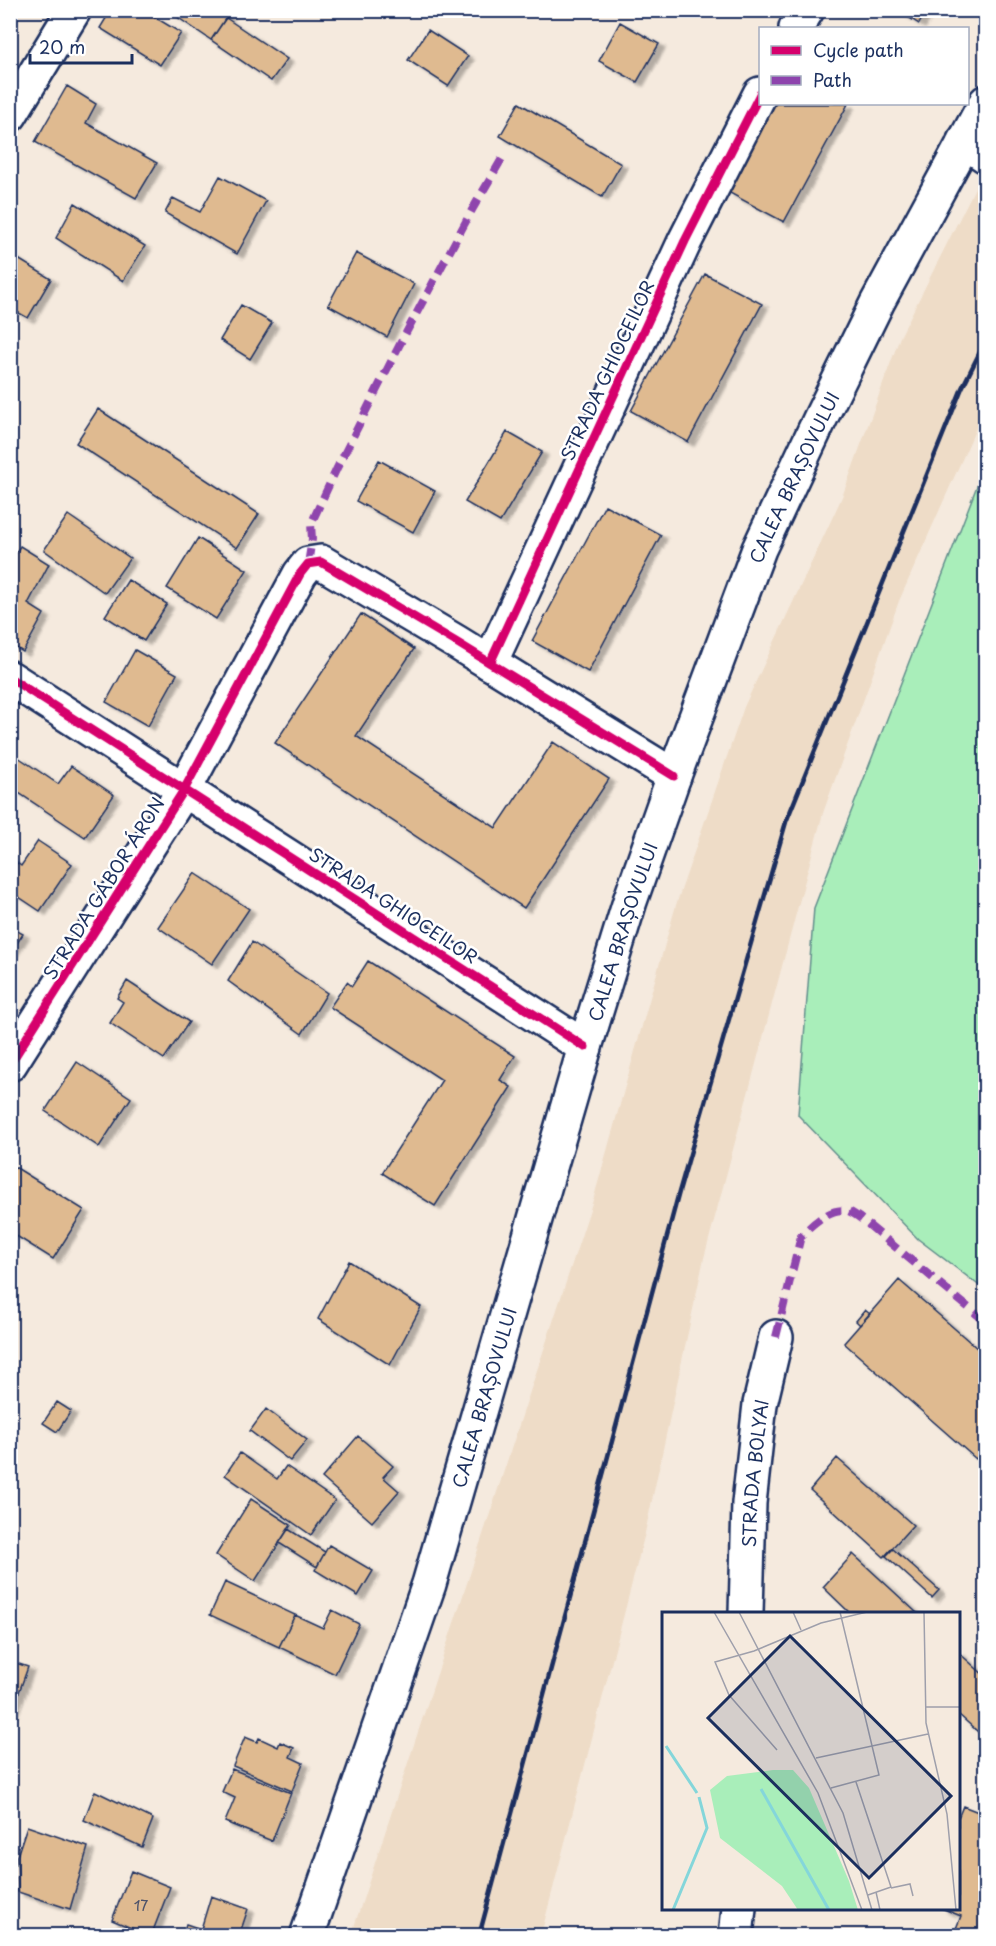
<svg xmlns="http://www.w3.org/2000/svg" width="996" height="1946" viewBox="0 0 996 1946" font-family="'Playpen Sans',sans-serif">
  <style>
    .built { fill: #eedcc7 }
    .green { fill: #a9eeba; stroke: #628e8c; stroke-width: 1.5 }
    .building { fill: #dfba90; stroke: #1b2f5e; stroke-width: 1.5; filter: url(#shadow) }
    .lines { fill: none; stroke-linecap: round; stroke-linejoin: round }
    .minor-casing { stroke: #1b2f5e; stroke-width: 38 }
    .major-casing { stroke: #1b2f5e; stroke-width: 38 }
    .minor { stroke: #fff; stroke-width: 33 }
    .major { stroke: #fff; stroke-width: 33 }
    .rail { stroke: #1b2f5e; stroke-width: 4.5 }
    .quiet { stroke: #8e44ad; stroke-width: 8; stroke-dasharray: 15 8; stroke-linecap: butt }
    .cycleway-casing { stroke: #fff; stroke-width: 13 }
    .cycleway { stroke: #d6006c; stroke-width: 9 }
    .labels { text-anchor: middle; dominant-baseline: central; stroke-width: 5; stroke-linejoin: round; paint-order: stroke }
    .number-label { font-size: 15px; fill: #4c526a }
    .street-label { font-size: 18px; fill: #1b2f5e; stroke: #fff }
    .inset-river { fill: none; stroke: #84d6da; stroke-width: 3 }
    .inset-road { fill: none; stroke: #9e9fab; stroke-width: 1.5 }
    .view { fill: #1b2f5e; fill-opacity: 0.15; stroke: #1b2f5e; stroke-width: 3 }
    .inset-edge { fill: none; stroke: #1b2f5e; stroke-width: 3 }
  </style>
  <defs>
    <filter id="shadow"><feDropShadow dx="6" dy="4" stdDeviation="1.5" flood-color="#0004"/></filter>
  </defs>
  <rect width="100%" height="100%" fill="#f5eade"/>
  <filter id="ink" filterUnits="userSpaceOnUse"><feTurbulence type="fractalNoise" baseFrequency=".0167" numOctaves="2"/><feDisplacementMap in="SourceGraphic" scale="12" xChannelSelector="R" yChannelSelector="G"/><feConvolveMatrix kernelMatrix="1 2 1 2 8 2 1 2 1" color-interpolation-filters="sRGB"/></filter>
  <g filter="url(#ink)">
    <!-- built -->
    <path class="built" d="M985 168V408L899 601 823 813 704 1258 645 1533 541 1935 351 1936 594 1197 676 905 744 707 842 497 900 337Z"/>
    <!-- green -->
    <path class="green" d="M985 465 986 1290H985L918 1239 798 1115 814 908Z"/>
    <!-- building -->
    <path class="building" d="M111 10H143L181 33 160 65 100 28Z
      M167 10H231L211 40Z
      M897 10H927L919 24Z
      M226 18 287 59 271 81 211 40Z
      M620 22 659 44 637 82 599 61Z
      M428 30 468 56 448 86 408 60Z
      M67 86 96 104 86 123 157 163 136 198 35 142Z
      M519 103 621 164 602 197 500 136Z
      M775 104H848L784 222 728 192Z
      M220 176 266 201 237 254 165 213 173 198 200 212Z
      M75 203 145 246 123 281 56 238Z
      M356 253 414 284 387 337 328 305Z
      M10 254 51 279 28 318 10 308Z
      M705 274 762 304 688 442 631 411Z
      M241 305 272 323 250 359 220 340Z
      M98 409 259 514 237 548 76 443Z
      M507 432 542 452 500 522 465 502Z
      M379 460 435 491 413 532 356 501Z
      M605 505 661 535 588 672 532 641Z
      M68 515 130 558 105 593 44 550Z
      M198 538 247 570 216 619 167 588Z
      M20 546 49 564 28 604 44 614 23 652 10 644V562Z
      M128 580 167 604 144 641 105 616Z
      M361 614 414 649 356 736 496 828 553 742 609 779 524 908 275 743Z
      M135 650 177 674 148 726 106 702Z
      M18 757 58 784 71 766 114 795 85 837 10 787V768Z
      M38 841 72 864 40 911 10 891V858L21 866Z
      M195 873 249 909 212 964 158 927Z
      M10 927 23 934 10 954Z
      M252 942 327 993 302 1034 228 981Z
      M368 961 515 1056 500 1080 511 1087 435 1206 382 1173 442 1080 330 1007 347 982 352 986Z
      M127 981 189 1022 164 1059 110 1023 123 1002 117 998Z
      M77 1062 131 1098 99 1147 45 1111Z
      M15 1167 84 1210 53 1259 10 1232V1174Z
      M349 1261 421 1307 390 1365 318 1319Z
      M899 1280 986 1356V1448L976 1459 844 1343Z
      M865 1310 870 1314 860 1325 856 1321Z
      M57 1402 71 1411 57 1432 43 1423Z
      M266 1409 307 1440 290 1461 250 1431Z
      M358 1436 393 1466 383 1477 399 1491 372 1522 322 1478Z
      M240 1453 277 1479 286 1466 335 1500 311 1535 225 1475Z
      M837 1458 913 1525 884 1557 810 1490Z
      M251 1499 291 1525 255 1581 216 1555Z
      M288 1529 325 1552 317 1567 279 1543Z
      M329 1545 373 1571 358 1596 315 1570Z
      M893 1549 939 1590 932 1598 886 1556Z
      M853 1554 917 1613H850L823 1587Z
      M225 1582 295 1615 279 1647 210 1615Z
      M332 1610 359 1624 335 1674 279 1647 295 1615 323 1628Z
      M958 1652 986 1677V1739L958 1714Z
      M10 1661 28 1667 18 1695 10 1692Z
      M10 1692 18 1695 10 1715Z
      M245 1737 257 1742 259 1738 278 1747 280 1742 294 1748 290 1757 303 1763 292 1791 233 1766Z
      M232 1769 291 1793 272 1841 225 1822 235 1798 222 1792Z
      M95 1791 153 1819 142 1847 84 1820Z
      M963 1806 986 1815V1882L982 1891 986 1892V1936H953L961 1916 941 1908H958V1818Z
      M27 1826 88 1847 70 1909 18 1892 17 1856Z
      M131 1871 170 1887 151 1936 112 1920Z
      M211 1896 248 1909 239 1936H182L186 1924 201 1929Z"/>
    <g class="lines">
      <defs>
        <g id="minor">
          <path d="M796 28 807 10"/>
          <path d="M964 141 986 156"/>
          <path d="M490 663 685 241 760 94"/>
          <path d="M10 678 585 1047"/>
          <path d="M10 1064 184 790 300 574 308 564 321 562 456 642 674 776"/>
          <path id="s1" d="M746 1613 749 1503 760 1404 776 1337"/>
          <path d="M736 1936 739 1908"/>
        </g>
        <g id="major">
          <path d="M10 115 74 10"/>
          <path id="s2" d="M307 1936 429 1584 585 1047 630 901 674 776 759 549 820 419 877 303 986 102"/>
        </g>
      </defs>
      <!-- minor casing -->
      <use href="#minor" class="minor-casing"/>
      <!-- major casing -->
      <use href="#major" class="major-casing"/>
      <!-- minor -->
      <use href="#minor" class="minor"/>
      <!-- major -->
      <use href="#major" class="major"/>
      <!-- rail -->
      <path class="rail" d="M479 1936 679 1192 786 822 962 388 986 340"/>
      <!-- quiet -->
      <path class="quiet" d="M308 564 312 539 311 524 337 468 400 344 472 210 503 157
        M776 1337 801 1236C811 1225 831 1206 848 1211 853 1213 860 1218 865 1222L986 1322"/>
      <defs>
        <path id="cycleway" d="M490 663 685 241 760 94
          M10 678 585 1047
          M10 1064 184 790 300 574 308 564 321 562 456 642 674 776"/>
      </defs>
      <!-- cycleway casing -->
      <use href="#cycleway" class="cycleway-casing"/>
      <!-- cycleway -->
      <use href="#cycleway" class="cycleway"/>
    </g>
  </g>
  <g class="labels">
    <!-- number labels -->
    <g class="number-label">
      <text x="141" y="1904">17</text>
    </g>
    <!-- street labels -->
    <g class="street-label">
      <text transform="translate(607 370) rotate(-65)">STRADA GHIOCEILOR</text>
      <text stroke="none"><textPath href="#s2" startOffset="1539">CALEA BRAȘOVULUI</textPath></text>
      <text transform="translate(103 888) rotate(-58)">STRADA GÁBOR ÁRON</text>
      <text transform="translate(394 905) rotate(33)">STRADA GHIOCEILOR</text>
      <text stroke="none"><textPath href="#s2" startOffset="1053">CALEA BRAȘOVULUI</textPath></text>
      <text stroke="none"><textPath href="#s2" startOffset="567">CALEA BRAȘOVULUI</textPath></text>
      <text stroke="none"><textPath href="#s1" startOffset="140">STRADA BOLYAI</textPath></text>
    </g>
  </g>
  <!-- overview -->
  <g transform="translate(662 1612)">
    <rect width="298" height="298" fill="#f5eade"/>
    <path d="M111 158H131L147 176 187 269 196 298H136L120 274 58 226 48 178 65 164Z" fill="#a9eeba"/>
    <path class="inset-river" d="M4 134 35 181M99 177 167 298M11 298 45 216 37 185"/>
    <path class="inset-road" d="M52 0 156 181 200 298M77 0 181 201 210 298M131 0 139 18M262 0 264 111 285 202 294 298M263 95H299M115 138 67 83 53 50 92 39 159 11 205 0M154 146 266 122M194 170 229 275 206 283M169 176 217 163 178 0M229 276 248 272 251 284M214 280 218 298"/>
    <path class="view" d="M128 24 289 184 207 266 46 106Z"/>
    <rect width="298" height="298" class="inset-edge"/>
  </g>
  <!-- margin -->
  <rect width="996" height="1946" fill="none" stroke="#fff" stroke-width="36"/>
  <rect x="18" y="18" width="960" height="1910" fill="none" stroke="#1b2f5e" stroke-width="2" filter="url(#ink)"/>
  <!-- legend -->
  <rect x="759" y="27" width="210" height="78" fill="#ffffff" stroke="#a4acbf" stroke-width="1.5"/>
  <rect x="771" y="46" width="30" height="9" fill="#d6006c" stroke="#a4acbf" stroke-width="1.5"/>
  <text x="813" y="57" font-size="18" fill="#1b2f5e">Cycle path</text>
  <rect x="771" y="76" width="30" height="9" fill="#8e44ad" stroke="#a4acbf" stroke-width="1.5"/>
  <text x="813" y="87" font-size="18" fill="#1b2f5e">Path</text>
  <!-- scale -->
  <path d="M30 54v9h102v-9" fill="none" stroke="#1b2f5e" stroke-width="3"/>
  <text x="39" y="54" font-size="18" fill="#1b2f5e" stroke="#ffffff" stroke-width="4.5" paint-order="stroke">20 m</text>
</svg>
